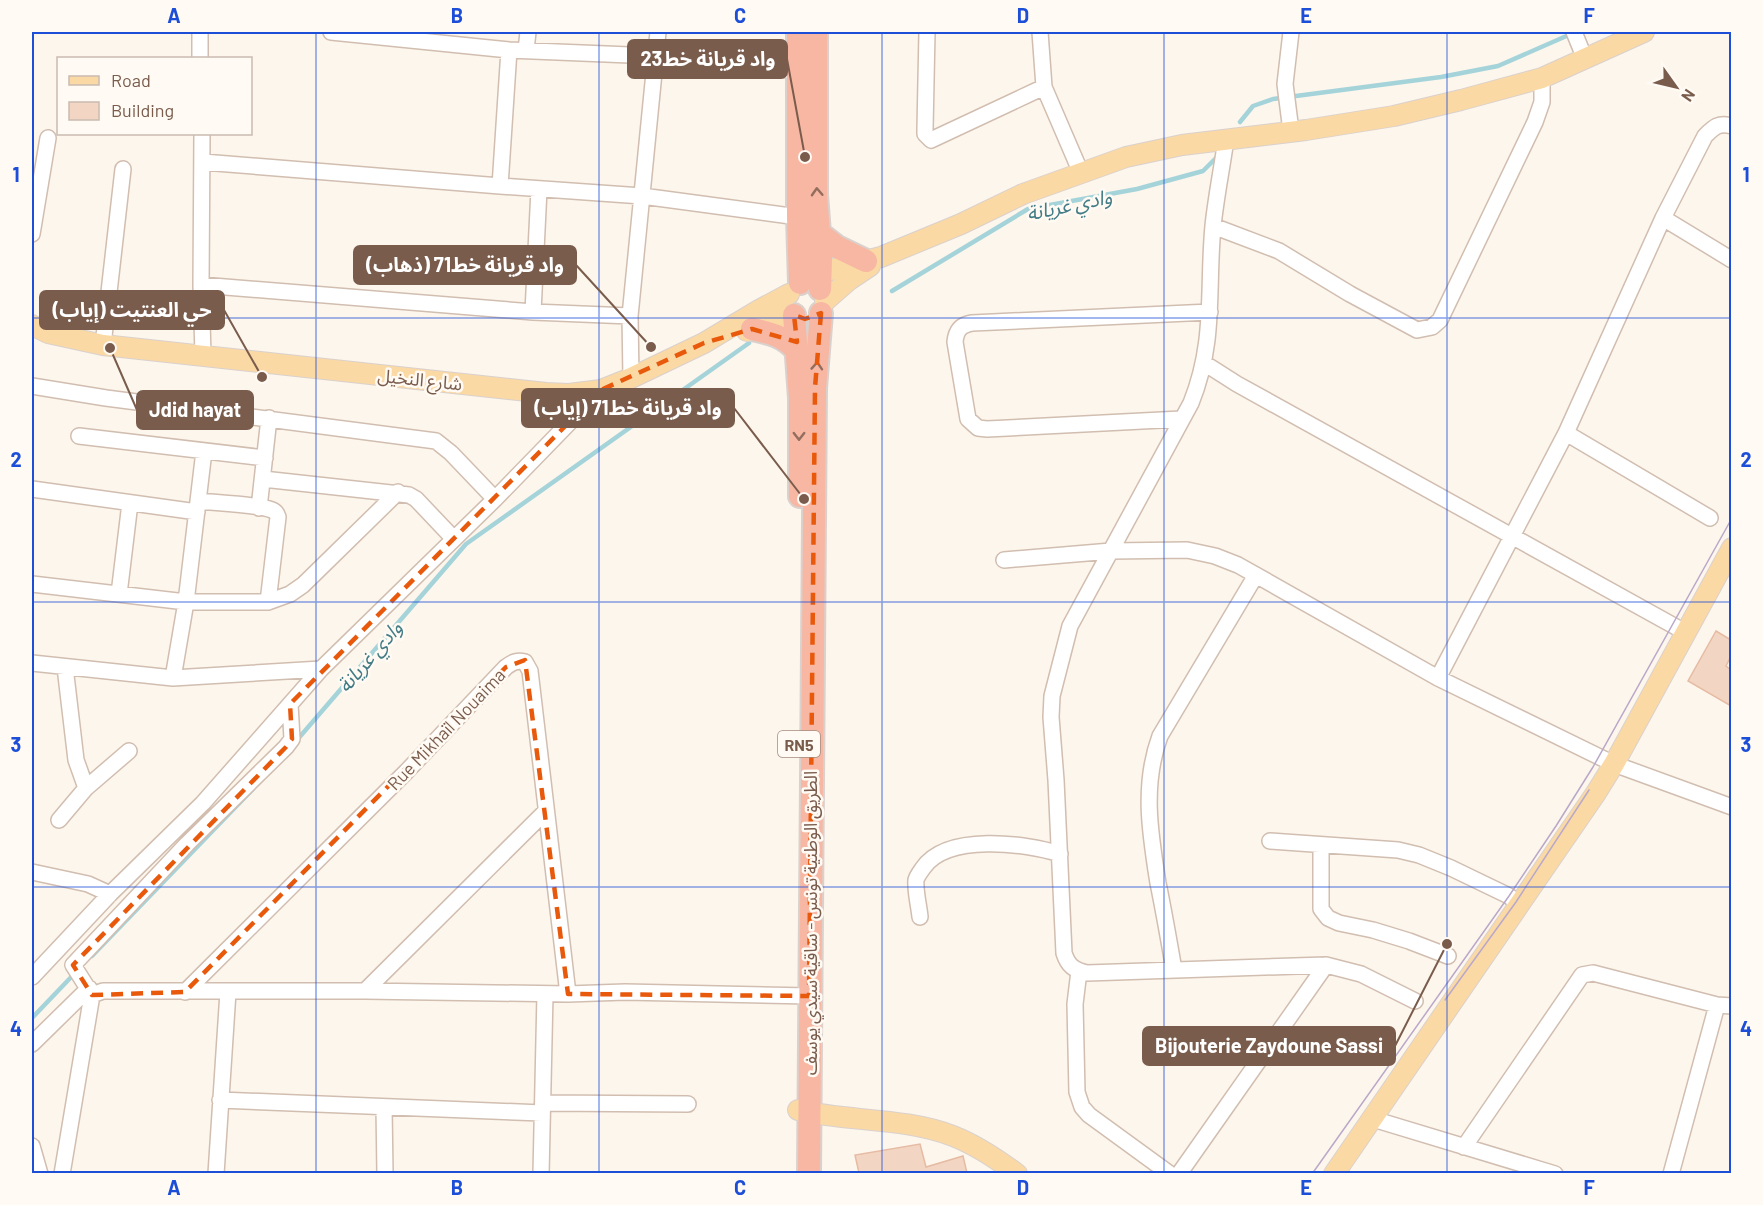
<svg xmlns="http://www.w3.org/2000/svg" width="1763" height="1205" viewBox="0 0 1763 1205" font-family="Barlow,'Noto Sans Arabic',sans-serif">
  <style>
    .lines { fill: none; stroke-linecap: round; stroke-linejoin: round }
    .stream { stroke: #a5d3da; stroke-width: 4.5 }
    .building { fill: #f3d5c3; stroke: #e6bba3; stroke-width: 1.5 }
    .minor-casing { stroke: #d1beb0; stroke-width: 18 }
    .major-casing { stroke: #dad1cd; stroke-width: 22 }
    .highway-casing { stroke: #dad1cd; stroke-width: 26 }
    .minor { stroke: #fff; stroke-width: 15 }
    .major { stroke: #fbd9a5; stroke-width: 20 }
    .highway { stroke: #f7b7a3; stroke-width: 22 }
    .tram { stroke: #b9a8c9; stroke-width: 1.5 }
    .oneway { stroke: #936e5e }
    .marked { fill: none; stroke: #e8590c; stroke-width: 4.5; stroke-dasharray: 12 8; stroke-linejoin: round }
    .grid { fill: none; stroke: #1d4ed8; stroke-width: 1.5; stroke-opacity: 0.55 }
    .labels { text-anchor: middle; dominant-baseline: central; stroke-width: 5; stroke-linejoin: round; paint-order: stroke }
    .shield { fill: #fffaf3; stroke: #a28b7f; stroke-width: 1.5 }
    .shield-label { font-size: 16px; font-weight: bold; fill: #7a5c4d }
    .street-label { font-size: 18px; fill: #7a5c4d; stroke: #fffaf3 }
    .water-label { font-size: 20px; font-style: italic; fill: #437c86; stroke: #fffaf3 }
    .leader { fill: none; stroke: #7a5c4d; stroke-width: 2 }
    .callout-dot { fill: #7a5c4d; stroke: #fffaf3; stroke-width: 2 }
    .callout { fill: #7a5c4d; stroke: #7a5c4d; stroke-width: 2 }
    .callout-label { font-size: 20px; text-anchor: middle; font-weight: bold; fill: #fff }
    .neatline { fill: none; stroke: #1d4ed8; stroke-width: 2 }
    .grid-label { font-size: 20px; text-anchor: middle; font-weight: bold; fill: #1d4ed8 }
  </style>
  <rect width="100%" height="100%" fill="#fdf6ec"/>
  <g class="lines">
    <!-- stream -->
    <path class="stream" d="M1240 122 1253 106 1273 99 1441 77 1498 66 1571 34
      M892 291 1028 209 1137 189 1203 171 1217 157
      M297 740 466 544 749 343
      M92 956 253 789
      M32 1018 76 972"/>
  </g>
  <!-- building -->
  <path class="building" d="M1716 631 1731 640V656L1726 666 1731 670V706L1688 681Z
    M920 1144 926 1167 963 1156 967 1173H859L855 1155Z"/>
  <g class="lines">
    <defs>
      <path id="minor" d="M200 32V58
        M331 32 509 50 654 56 798 71
        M927 32 925 129V134L931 140 1044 87
        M1040 32 1044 87 1081 173
        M1291 32 1285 84 1291 131
        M1574 32 1585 59
        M526 50 528 32
        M202 134 201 285 203 356
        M1226 139C1222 168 1216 197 1213 226 1207 289 1216 341 1191 403L1070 626 1052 696 1051 717 1056 780 1064 953C1068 966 1074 970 1087 973L1326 965 1361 974 1415 1001
        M203 162 500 186 642 196 798 217
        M500 186 509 50
        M1663 218 1732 260
        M1213 226 1279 251 1350 294 1417 330 1432 327 1440 320 1535 122 1542 102V78
        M32 234 48 138
        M201 285 533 312 630 316
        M533 312 539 189
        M103 345 123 169
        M1204 363 1237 384 1685 632
        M631 378 630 316 658 32
        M32 386 106 398 436 441 451 453 495 499
        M1181 419 987 429 978 428 968 419 955 342C956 331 960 325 972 323L1210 312
        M1566 433 1710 518
        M79 436 265 458
        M263 479 409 495 416 499 454 539
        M32 489 197 512
        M198 501C217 503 256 504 272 510 277 512 276 513 278 517L268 602
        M259 508 269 418
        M1004 560 1111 551 1187 550 1215 556 1238 565 1438 678 1614 764 1732 807
        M32 584 186 602H268L290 594 303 585 398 492
        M119 594 130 503
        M32 663 173 678 321 669 495 499 601 390
        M65 667 76 760 86 788
        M173 678 186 602 204 451
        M1438 678 1566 433 1663 218 1705 136C1714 127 1719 122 1732 126
        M59 820 86 788 129 751
        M1270 841 1398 850 1419 855 1451 868 1509 896 1520 905
        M1321 846V909L1328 918 1339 923 1373 930 1409 941 1448 956
        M32 872 88 884 110 894
        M920 917C919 906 915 891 916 880 917 876 921 871 923 868 947 833 1025 843 1060 854
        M1174 970C1169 941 1164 912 1158 883 1150 833 1142 785 1160 736L1256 575
        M1079 971 1075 1004 1077 1092 1082 1107 1089 1115 1170 1174
        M32 977 110 894 203 803 321 669
        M365 991 545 812
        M185 992 406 772 506 667C513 662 517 660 525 662L530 671 568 994
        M92 995 73 965 187 844 286 747 292 739 290 704
        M32 1044 89 988
        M220 1100 542 1113
        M543 1103 688 1104
        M384 1107 385 1174
        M1373 1119 1555 1174
        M32 1146 40 1174
        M1464 1147 1582 975 1593 973 1717 1005 1732 1006
        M62 1174 92 995 103 991H365L568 994 625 992 809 996
        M216 1174 228 992
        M541 1174 545 994
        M1179 1174 1326 965
        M1671 1174 1717 1005"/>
      <path id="major" d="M810 280 822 272 881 257 961 224 1023 194 1126 157 1182 145 1306 130 1394 116 1461 100 1542 78 1644 32
        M825 301 849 280 870 266
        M32 325 48 333 103 345 546 393 569 394 601 390 631 378 704 343 759 310 789 294
        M747 331 794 315
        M798 1110C849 1122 903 1117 953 1136 976 1145 997 1159 1017 1174
        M1334 1174 1596 793 1614 764 1732 548"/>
      <path id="highway" d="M798 32V217L800 283
        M816 32V195L821 259 820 289
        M819 233 837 247 866 261
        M794 315 800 398V496
        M752 329C771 333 784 336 797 351
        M809 1174 815 388 821 313"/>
    </defs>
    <!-- minor casing -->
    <use href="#minor" class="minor-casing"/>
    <!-- major casing -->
    <use href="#major" class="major-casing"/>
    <!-- highway casing -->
    <use href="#highway" class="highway-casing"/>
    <!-- minor -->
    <use href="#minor" class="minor"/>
    <!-- major -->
    <use href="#major" class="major"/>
    <!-- highway -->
    <use href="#highway" class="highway"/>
    <!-- tram -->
    <path class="tram" d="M1445 1000 1516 902 1589 790
      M1312 1174 1509 896 1556 826 1593 767 1732 518"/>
  </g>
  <!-- one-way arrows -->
  <defs><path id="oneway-chevron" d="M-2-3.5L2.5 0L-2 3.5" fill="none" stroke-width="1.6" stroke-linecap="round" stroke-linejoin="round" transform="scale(1.5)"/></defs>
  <g class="oneway">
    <use href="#oneway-chevron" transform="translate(817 192) rotate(-93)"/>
    <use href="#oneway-chevron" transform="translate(817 366) rotate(-86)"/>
    <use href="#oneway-chevron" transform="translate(799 436) rotate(90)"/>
  </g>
  <!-- marked area -->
  <path class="marked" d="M821 313 815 388 809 996 568 994 525 660 506 667 185 992 92 995 73 965 286 747 292 739 290 704 601 390 704 343 752 329 797 342 794 315 805 319Z"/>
  <!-- grid -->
  <path class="grid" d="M316 32V1174M599 32V1174M882 32V1174M1164 32V1174M1447 32V1174M32 318H1732M32 602H1732M32 887H1732"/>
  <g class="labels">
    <!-- shield labels -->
    <rect class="shield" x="778" y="731" width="42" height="26" rx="4.5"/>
    <g class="shield-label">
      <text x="799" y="744">RN5</text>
    </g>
    <!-- street labels -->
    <g class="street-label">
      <text transform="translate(420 379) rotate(6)">شارع النخيل</text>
      <text transform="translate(446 729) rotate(-46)">Rue Mikhaïl Nouaima</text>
      <text transform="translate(810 923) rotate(-90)">الطريق الوطنية تونس - ساقية سيدي يوسف</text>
    </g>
    <!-- water labels -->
    <g class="water-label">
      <text transform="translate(1069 204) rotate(-12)">وادي غريانة</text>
      <text transform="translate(369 656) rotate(-49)">وادي غريانة</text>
    </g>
  </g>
  <!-- callouts -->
  <path class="leader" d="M805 157L787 59M651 347L576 265M262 377L224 310M804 499L734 408M110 348L137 410M1447 944L1395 1046"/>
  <g class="callout-dot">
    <circle cx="805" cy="157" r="6"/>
    <circle cx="651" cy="347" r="6"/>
    <circle cx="262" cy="377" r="6"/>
    <circle cx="804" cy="499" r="6"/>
    <circle cx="110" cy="348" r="6"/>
    <circle cx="1447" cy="944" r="6"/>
  </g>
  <g class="callout">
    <rect x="628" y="40" width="159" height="38" rx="6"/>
    <rect x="354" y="246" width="222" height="38" rx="6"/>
    <rect x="40" y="291" width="184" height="38" rx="6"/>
    <rect x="522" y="389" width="212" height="38" rx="6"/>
    <rect x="137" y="391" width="116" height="38" rx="6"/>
    <rect x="1143" y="1027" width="252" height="38" rx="6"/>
  </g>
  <g class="callout-label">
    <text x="708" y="66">واد قريانة خط23</text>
    <text x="465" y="272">واد قريانة خط71 (ذهاب)</text>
    <text x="132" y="317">حي العنتيت (إياب)</text>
    <text x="628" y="415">واد قريانة خط71 (إياب)</text>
    <text x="195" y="417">Jdid hayat</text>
    <text x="1269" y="1053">Bijouterie Zaydoune Sassi</text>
  </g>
  <!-- border -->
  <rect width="1763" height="1205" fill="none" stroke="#fffaf3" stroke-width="66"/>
  <!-- legend -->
  <rect x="57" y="57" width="195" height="78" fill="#fffaf3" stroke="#cabbb1" stroke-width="1.5"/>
  <rect x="69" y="76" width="30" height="9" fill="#fbd9a5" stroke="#cabbb1" stroke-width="1.5"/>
  <text x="111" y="87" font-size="18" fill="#7a5c4d">Road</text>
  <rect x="69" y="102" width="30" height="18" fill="#f3d5c3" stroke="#cabbb1" stroke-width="1.5"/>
  <text x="111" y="117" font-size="18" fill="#7a5c4d">Building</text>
  <!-- north arrow -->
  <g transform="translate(1676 87) rotate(124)" stroke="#fffaf3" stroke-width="4.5" paint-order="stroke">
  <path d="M0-4.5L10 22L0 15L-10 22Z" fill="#7a5c4d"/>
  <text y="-9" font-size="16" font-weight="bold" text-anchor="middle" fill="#7a5c4d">N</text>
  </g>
  <rect x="33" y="33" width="1697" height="1139" class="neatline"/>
  <g class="grid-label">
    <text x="174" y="23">A</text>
    <text x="457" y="23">B</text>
    <text x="740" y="23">C</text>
    <text x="1023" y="23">D</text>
    <text x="1306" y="23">E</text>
    <text x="1589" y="23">F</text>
    <text x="16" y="182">1</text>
    <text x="1746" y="182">1</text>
    <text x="16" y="467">2</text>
    <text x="1746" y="467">2</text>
    <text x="16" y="752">3</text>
    <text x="1746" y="752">3</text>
    <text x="16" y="1036">4</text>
    <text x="1746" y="1036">4</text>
    <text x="174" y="1195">A</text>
    <text x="457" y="1195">B</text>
    <text x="740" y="1195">C</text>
    <text x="1023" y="1195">D</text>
    <text x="1306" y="1195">E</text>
    <text x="1589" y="1195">F</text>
  </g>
</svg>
